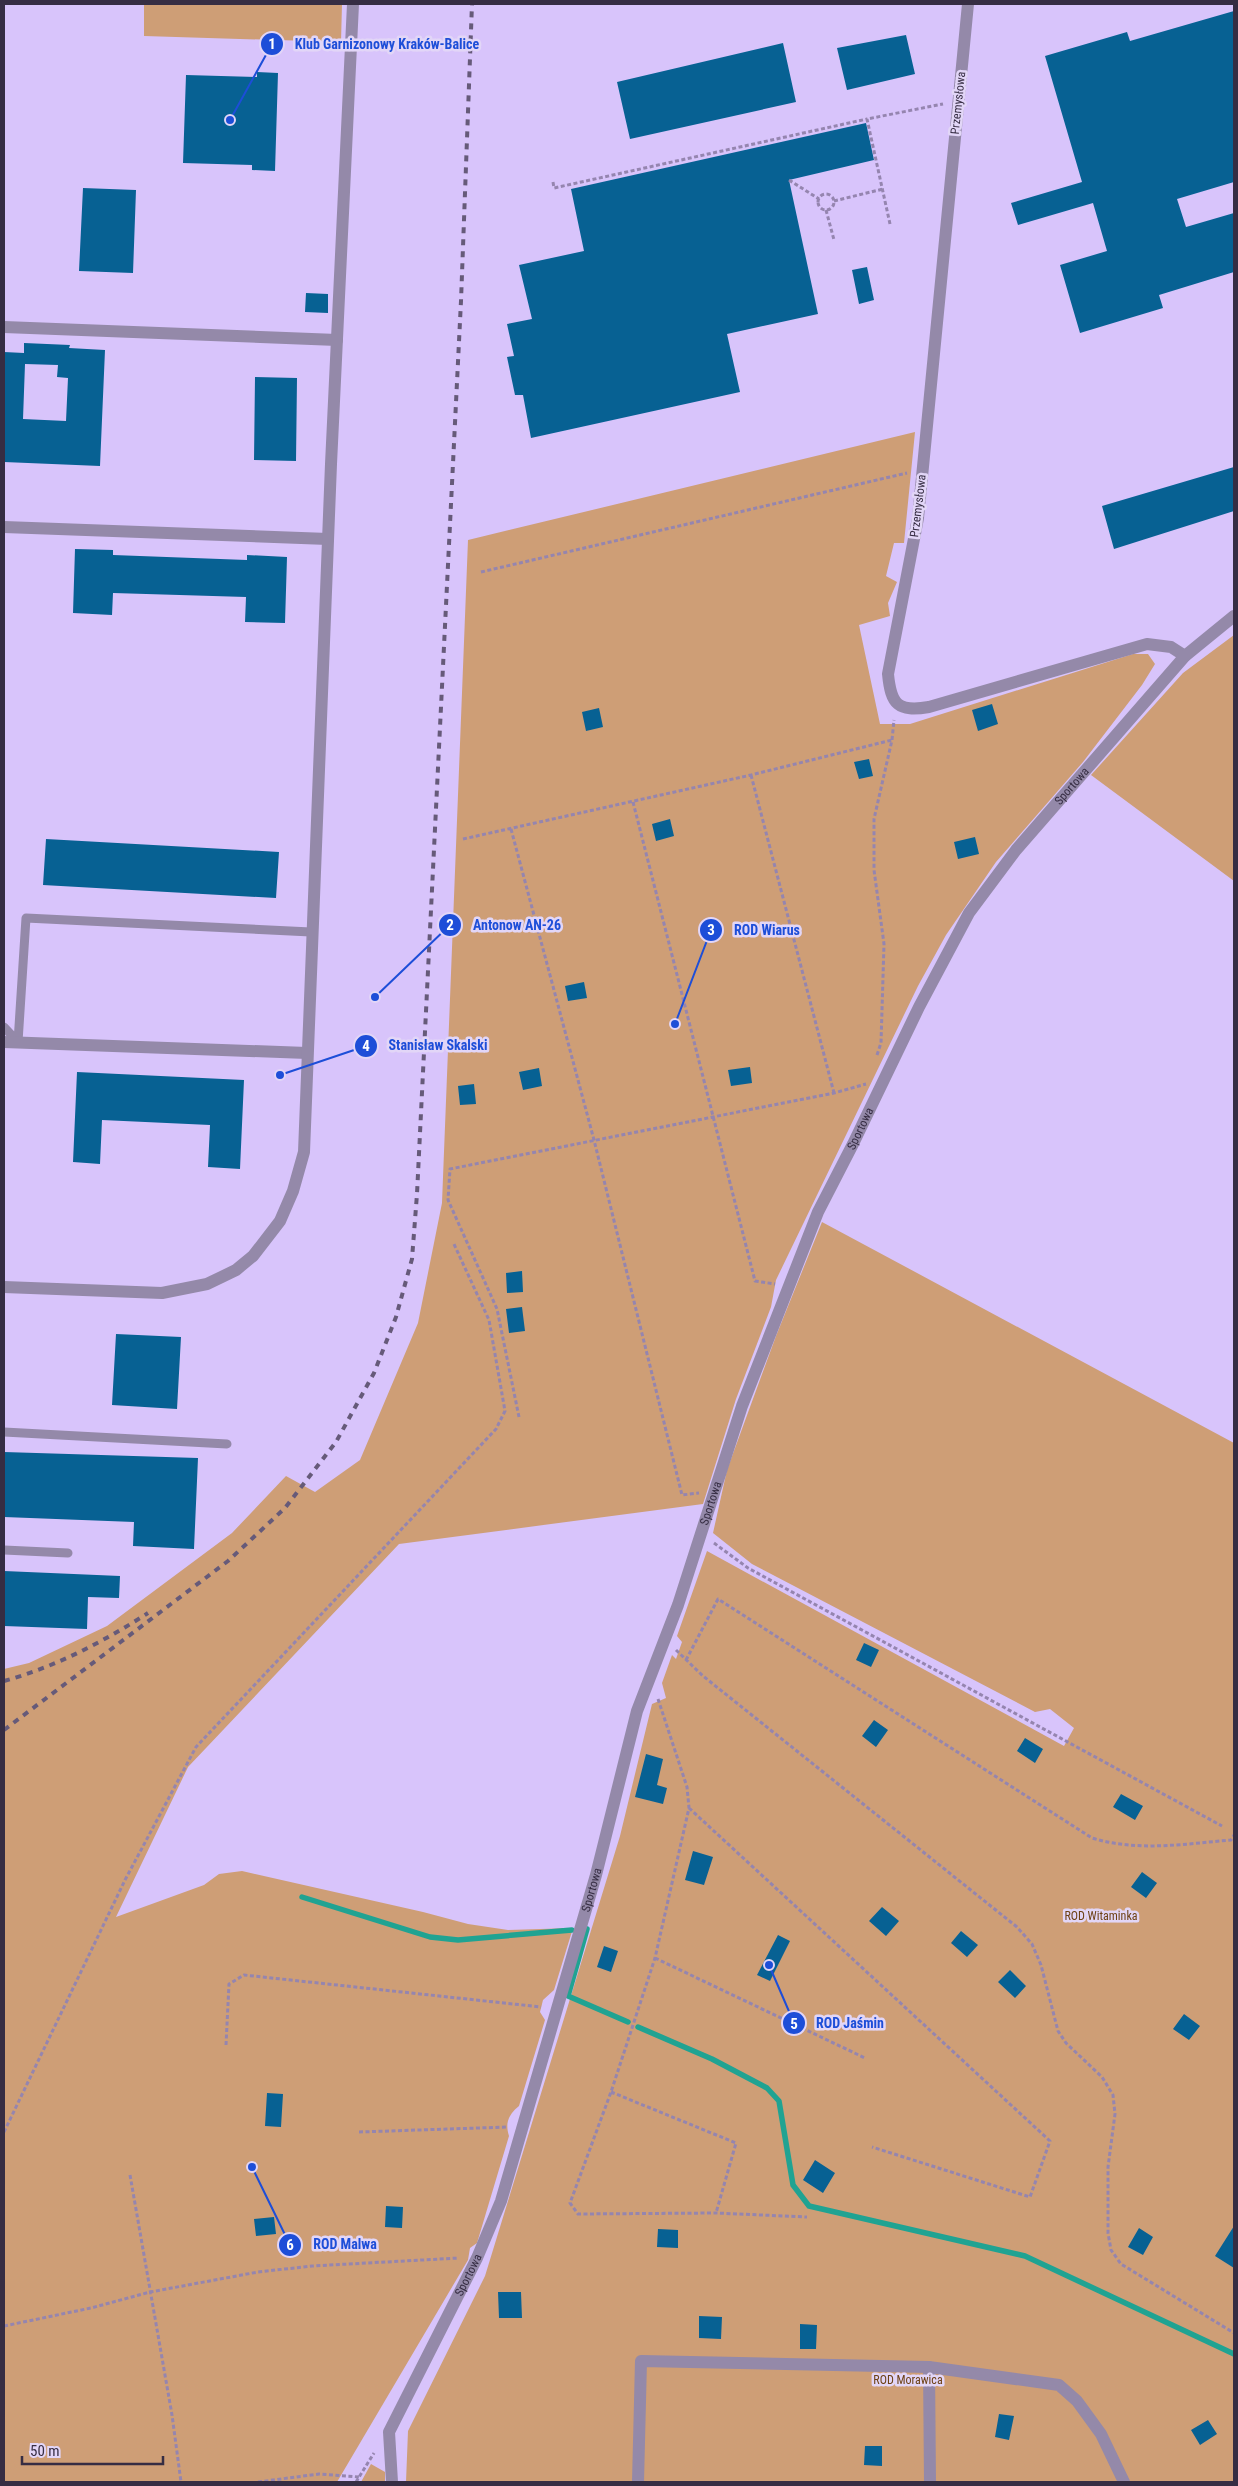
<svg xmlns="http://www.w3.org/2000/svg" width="1238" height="2486" viewBox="0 0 1238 2486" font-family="'Roboto Condensed',sans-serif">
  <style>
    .green { fill: #ce9e76 }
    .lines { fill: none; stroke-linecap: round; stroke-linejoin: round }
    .stream { stroke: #20a392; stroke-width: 5.5 }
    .building { fill: #076193; fill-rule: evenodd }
    .path { stroke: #9585af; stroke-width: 3; stroke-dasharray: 4 2.5; stroke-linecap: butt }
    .lane { stroke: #9489a9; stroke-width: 9 }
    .street { stroke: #9489a9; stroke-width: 12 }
    .rail { stroke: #665a79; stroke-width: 4; stroke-dasharray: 6 6; stroke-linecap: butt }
    .labels { text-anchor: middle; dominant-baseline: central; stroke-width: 5; stroke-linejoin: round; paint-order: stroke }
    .street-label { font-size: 12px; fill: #362d43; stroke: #e2d6f7 }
    .park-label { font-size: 12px; fill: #6d4115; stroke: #e2d6f7 }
    .leader { fill: none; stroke: #1d4ed8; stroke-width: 2 }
    .callout-dot { fill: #1d4ed8; stroke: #e2d6f7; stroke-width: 2 }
    .mark-label { font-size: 15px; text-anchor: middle; font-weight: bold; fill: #fff }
    .callout-label { font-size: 14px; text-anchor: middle; font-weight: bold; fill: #1d4ed8; stroke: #e2d6f7; stroke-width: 5; stroke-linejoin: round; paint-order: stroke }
  </style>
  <rect width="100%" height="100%" fill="#d8c4fb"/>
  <!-- green -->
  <path class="green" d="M144 4H342L341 42 144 36Z
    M915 432 904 543H894L886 576 897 582 888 603 890 616 859 625 880 724H910L1133 654H1148L1155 664 1142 685 1083 762 996 862 946 935 918 986 776 1280 771 1307 736 1399 703 1504 399 1544 188 1767 116 1917 204 1885 219 1874 242 1871 423 1912 468 1924 508 1930 573 1928 554 1990 543 2000 540 2012 545 2020 519 2106C508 2115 505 2123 509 2136L477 2243 470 2248 468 2260 337 2482H4V1669L29 1663 107 1626 232 1533 286 1476 315 1492 360 1460 418 1323 442 1203 468 540Z
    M1234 635V881L1091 775 1183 673Z
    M822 1222 1234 1443V2482H406L408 2431 485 2276 620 1836 652 1704 666 1698 662 1683 672 1655 676 1659 682 1642 677 1636 707 1551 1064 1746 1074 1728 1050 1709 1035 1712 752 1564 713 1533 727 1470 776 1336Z
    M371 2464 385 2472V2482H361Z"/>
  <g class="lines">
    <!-- stream -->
    <path class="stream" d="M302 1897 430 1937 458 1940 572 1930
      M587 1929 568 1996 628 2022
      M638 2027 712 2059 767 2088 779 2101 793 2185 809 2206 1025 2256 1234 2354"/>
  </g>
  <!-- building -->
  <path class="building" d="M1234 11V182L1177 199 1186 227 1234 213V272L1159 295 1163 308 1080 333 1060 265 1107 251 1093 203 1018 225 1011 203 1082 182 1045 56 1127 32 1130 41Z
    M906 35 915 74 847 90 837 48Z
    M783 43 796 102 630 139 617 82Z
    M257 72 278 73 275 171 252 170V165L183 163 186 75 257 77Z
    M866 123 874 160 789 180 818 314 727 334 740 392 531 438 523 395H515L507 357 514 356 507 324 532 319 519 265 584 251 571 189Z
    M83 188 136 190 133 273 79 271Z
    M867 267 874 300 859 304 852 270Z
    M306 293 328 294V313L305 312Z
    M24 343 70 345 69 348 105 350 100 466 4 462V352L24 353ZM25 364 58 365 57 377 68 378 66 421 23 419Z
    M255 377 297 378 296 461 254 460Z
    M1234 467V511L1114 549 1102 506Z
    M75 549 113 550V555L247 560V555L287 557 285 623 245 622 246 597 113 593 112 615 73 613Z
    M992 704 998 724 978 731 972 710Z
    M599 708 603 727 586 731 582 712Z
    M869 759 873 776 859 779 854 762Z
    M670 819 674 836 656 841 652 824Z
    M975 837 979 854 958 859 954 842Z
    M46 839 279 852 276 898 43 885Z
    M584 982 587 998 568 1001 565 986Z
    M750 1067 752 1083 731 1086 728 1070Z
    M539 1068 542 1086 523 1090 519 1072Z
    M77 1072 244 1080 240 1169 208 1167 210 1125 102 1120 100 1164 73 1162Z
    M474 1084 476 1104 460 1105 458 1086Z
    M522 1271 523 1292 507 1293 506 1273Z
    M522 1307 525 1331 509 1333 506 1309Z
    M116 1334 181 1337 177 1409 112 1405Z
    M4 1452 198 1458 194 1549 133 1546 134 1522 4 1517Z
    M4 1571 120 1576 119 1598 88 1597 87 1629 4 1626Z
    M864 1643 879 1650 871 1667 856 1660Z
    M874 1720 888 1730 876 1747 862 1736Z
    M1025 1738 1043 1749 1035 1763 1017 1751Z
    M646 1754 663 1759 657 1785 667 1788 663 1804 635 1797Z
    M1121 1794 1143 1806 1135 1820 1113 1807Z
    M693 1851 713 1857 704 1885 685 1880Z
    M1142 1872 1157 1883 1146 1898 1131 1887Z
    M882 1907 899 1921 886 1936 869 1921Z
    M961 1931 978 1945 967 1957 951 1943Z
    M778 1935 790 1941 770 1981 757 1975Z
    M604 1946 618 1951 611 1972 597 1967Z
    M1010 1970 1026 1986 1015 1998 998 1982Z
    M1184 2014 1200 2026 1189 2040 1173 2029Z
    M267 2093 283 2094 281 2127 265 2126Z
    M815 2160 835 2173 823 2193 803 2180Z
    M386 2206 403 2207 402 2228 385 2227Z
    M274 2217 276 2234 256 2236 254 2219Z
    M1234 2226V2268L1215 2256Z
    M1139 2228 1153 2237 1143 2255 1128 2247Z
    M658 2229 678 2230V2248L657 2247Z
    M498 2292H521L522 2318H499Z
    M699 2316 722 2317 721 2339 699 2338Z
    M800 2324 817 2325 816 2349H800Z
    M999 2414 1014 2416 1009 2440 995 2437Z
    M1208 2420 1217 2434 1200 2445 1191 2430Z
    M865 2446H882V2466L864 2465Z"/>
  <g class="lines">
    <!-- path -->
    <path class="path" d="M789 180 819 199
      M553 182 554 188 867 119
      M818 202a8 8 0 1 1 16 0a8 8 0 1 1-16 0Z
      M834 201 883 189
      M826 210 834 240
      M890 224 867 119 943 104
      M481 572 907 473
      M751 775 834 1093
      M633 802 755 1281 775 1284
      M511 829 594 1140 682 1495 699 1493
      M463 839 751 775 892 740
      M877 1055 881 1043 884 944 874 870V819L892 740 894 720
      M519 1417 497 1309 448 1200 450 1169 834 1093 866 1084
      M714 1543 748 1568 1222 1826
      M676 1650 703 1676 1017 1927 1032 1944 1041 1965 1058 2031 1066 2043 1102 2077 1113 2095 1115 2114 1108 2167V2233L1111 2250 1121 2264 1234 2333
      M686 1660 718 1599 1092 1838C1138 1852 1184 1844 1231 1840L1234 1835
      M658 1699 687 1787 689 1808 655 1958 611 2092 570 2203 578 2214 716 2213 807 2217
      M689 1808 1050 2141 1030 2197 872 2147
      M655 1958 865 2058
      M226 2045 229 1984 244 1975 541 2007
      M611 2092 736 2143 716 2213
      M4 2132 125 1880 196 1747 496 1429 505 1411 489 1320 453 1242
      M359 2132 508 2127
      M130 2175 172 2415 181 2482
      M4 2326 91 2308 150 2292 258 2272 312 2266 459 2258
      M258 2482 319 2474 360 2477
      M356 2482 374 2453"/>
    <!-- lane -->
    <path class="lane" d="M4 1027 18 1042 26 918 311 932
      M4 1432 227 1444
      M4 1550 68 1553"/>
    <!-- street -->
    <g class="street">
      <path d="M968 4 918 518 888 674C891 705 898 712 929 707L1147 644 1171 647 1185 656"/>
      <path d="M4 327 337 340"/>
      <path d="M4 527 328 539"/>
      <path d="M4 1042 307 1053"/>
      <path d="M4 1287 162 1293 207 1284 236 1270 253 1256 280 1221 293 1191 304 1152 331 464 353 4"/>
      <path d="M929 2367 930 2482"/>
      <path id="s1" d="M392 2482 389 2432 477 2258 501 2201 596 1875 637 1711 678 1605 742 1406 818 1212 853 1144 919 1007 969 913 1016 850 1185 656 1234 616"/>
      <path d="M638 2482 641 2361 929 2367 1059 2385 1077 2401 1101 2434 1124 2482"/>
    </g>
    <!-- rail -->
    <path class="rail" d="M4 1681C55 1667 103 1642 148 1613
      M4 1730 228 1561 285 1508 336 1442 374 1373 396 1317 412 1259 417 1194 461 301 472 4"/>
  </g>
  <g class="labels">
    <!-- street labels -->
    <g class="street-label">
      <text transform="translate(958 103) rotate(-84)">Przemysłowa</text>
      <text transform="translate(918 506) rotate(-83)">Przemysłowa</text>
      <text stroke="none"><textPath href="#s1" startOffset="1845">Sportowa</textPath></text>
      <text stroke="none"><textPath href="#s1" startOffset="1440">Sportowa</textPath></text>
      <text stroke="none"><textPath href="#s1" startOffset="1036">Sportowa</textPath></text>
      <text stroke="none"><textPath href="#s1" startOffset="631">Sportowa</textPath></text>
      <text stroke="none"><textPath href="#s1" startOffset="226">Sportowa</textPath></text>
    </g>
    <!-- park labels -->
    <g class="park-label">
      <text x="1101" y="1916">ROD Witaminka</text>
      <text x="908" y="2380">ROD Morawica</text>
    </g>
  </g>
  <!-- callouts -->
  <path class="leader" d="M230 120L272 44M375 997L450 925M675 1024L711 930M280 1075L366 1046M769 1965L794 2023M252 2167L290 2245"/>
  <g class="callout-dot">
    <circle cx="230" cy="120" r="5"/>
    <circle cx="375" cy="997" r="5"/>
    <circle cx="675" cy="1024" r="5"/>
    <circle cx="280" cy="1075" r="5"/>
    <circle cx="769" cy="1965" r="5"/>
    <circle cx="252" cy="2167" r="5"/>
    <circle cx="272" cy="44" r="12"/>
    <circle cx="450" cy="925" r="12"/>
    <circle cx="711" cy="930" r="12"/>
    <circle cx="366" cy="1046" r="12"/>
    <circle cx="794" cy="2023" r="12"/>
    <circle cx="290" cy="2245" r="12"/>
  </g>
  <g class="mark-label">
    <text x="272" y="49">1</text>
    <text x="450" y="930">2</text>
    <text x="711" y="935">3</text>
    <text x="366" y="1051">4</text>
    <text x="794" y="2029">5</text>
    <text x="290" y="2250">6</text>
  </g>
  <g class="callout-label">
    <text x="387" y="49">Klub Garnizonowy Kraków-Balice</text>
    <text x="517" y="930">Antonow AN-26</text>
    <text x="767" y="935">ROD Wiarus</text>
    <text x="438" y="1050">Stanisław Skalski</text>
    <text x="850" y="2028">ROD Jaśmin</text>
    <text x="345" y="2249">ROD Malwa</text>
  </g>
  <!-- border -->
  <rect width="1238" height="2486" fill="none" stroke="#362d43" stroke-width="10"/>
  <!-- scale -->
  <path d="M22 2456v8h141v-8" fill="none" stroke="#362d43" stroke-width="2.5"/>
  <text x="30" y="2456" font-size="15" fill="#362d43" stroke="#e2d6f7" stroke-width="4" paint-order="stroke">50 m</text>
</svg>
